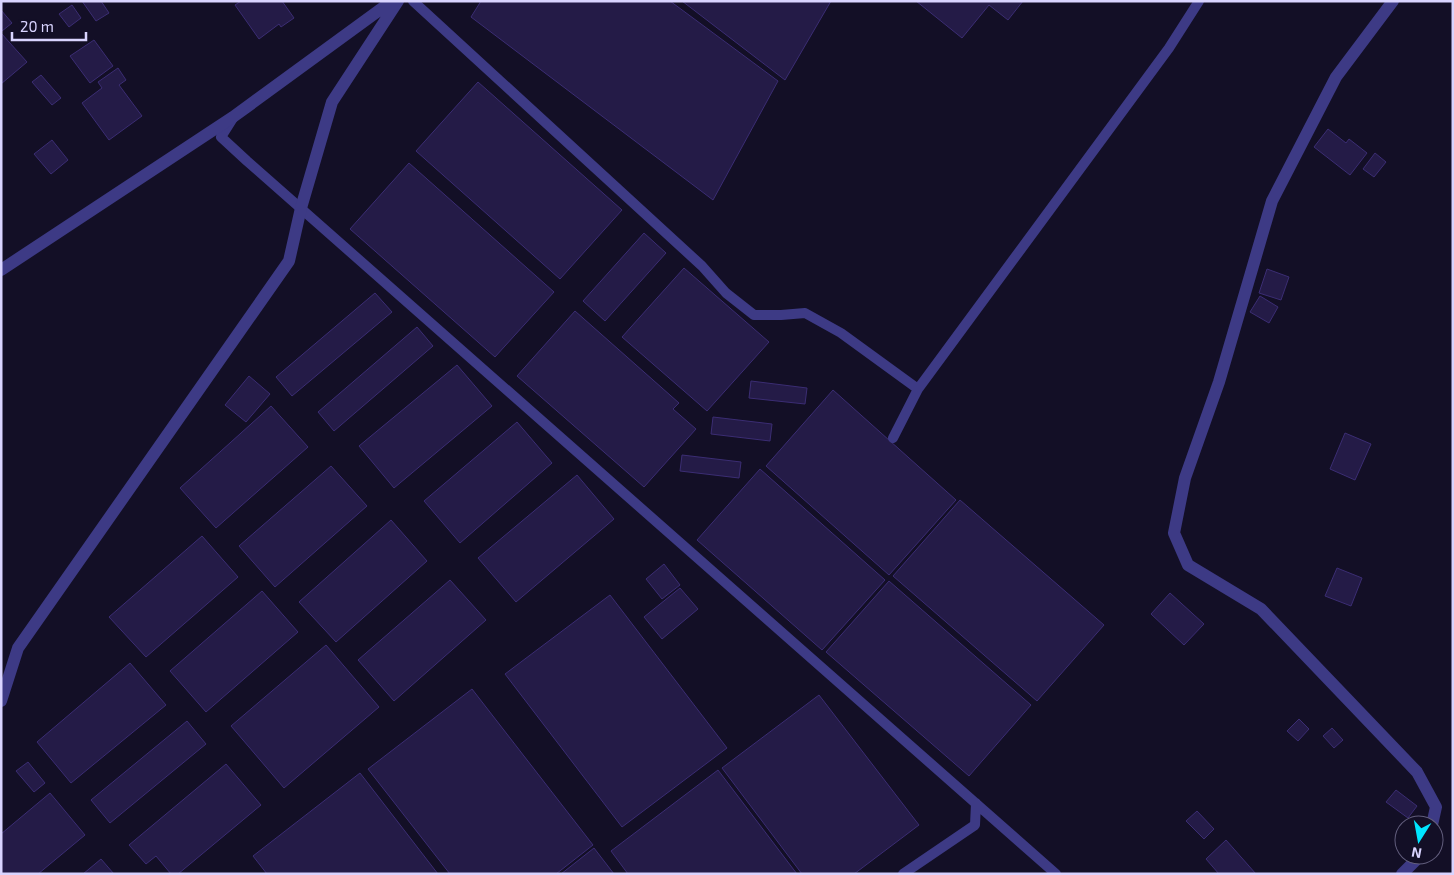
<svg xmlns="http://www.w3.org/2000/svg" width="1454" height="875" viewBox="0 0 1454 875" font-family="'Exo 2',sans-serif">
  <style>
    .building { fill: #241b47; stroke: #3b2d73 }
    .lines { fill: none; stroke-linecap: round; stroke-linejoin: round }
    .lane { stroke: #3d3a85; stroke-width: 10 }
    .street { stroke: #3d3a85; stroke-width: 12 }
  </style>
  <rect width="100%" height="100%" fill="#130f26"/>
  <!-- building -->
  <path class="building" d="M82 1H101L109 13 96 21Z
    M241 1H282L294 18 281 27 279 24 259 39 235 5Z
    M481 1H670L778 81 713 200 471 17Z
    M682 1H831L785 80Z
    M916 1H1023L1008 20 989 5 962 38Z
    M72 5 81 18 69 27 59 14Z
    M1 10 12 23 2 31 1 29Z
    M1 33 27 62 1 84Z
    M94 40 113 66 90 83 70 56Z
    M118 68 126 80 119 85 142 116 109 140 82 103 102 88 98 82Z
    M41 75 61 98 52 105 32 82Z
    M478 82 622 210 560 279 416 151Z
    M1328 129 1346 143 1349 139 1367 153 1350 175 1314 147Z
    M52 140 68 160 51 174 34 154Z
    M1375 153 1386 162 1374 177 1363 169Z
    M409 163 554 292 495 357 350 229Z
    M644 233 666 253 605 321 583 301Z
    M684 268 769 342 707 411 622 337Z
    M1267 269 1289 277 1281 300 1259 293Z
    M375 293 392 312 292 396 276 377Z
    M1260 296 1278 307 1269 323 1250 312Z
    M575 311 679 403 673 409 696 429 644 487 517 376Z
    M417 327 433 346 334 431 318 412Z
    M457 365 492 406 394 488 359 446Z
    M249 376 270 394 246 422 225 405Z
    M751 381 807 388 805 404 749 398Z
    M833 390 956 500 889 575 766 466Z
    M271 406 308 447 216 528 180 488Z
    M713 417 772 424 770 441 711 434Z
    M517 422 552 463 460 543 424 501Z
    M1345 433 1371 444 1355 480 1330 469Z
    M682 455 741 462 739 478 680 471Z
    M331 466 367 506 275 587 239 546Z
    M760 469 885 580 822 650 697 540Z
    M577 475 614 519 516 602 478 558Z
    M960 500 1104 625 1037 701 893 576Z
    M391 520 427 561 336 642 299 602Z
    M202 536 238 577 146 657 109 617Z
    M664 564 680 585 662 599 646 579Z
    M1337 568 1362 578 1351 606 1325 596Z
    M450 580 486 620 394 701 358 660Z
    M889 581 1031 705 969 776 826 652Z
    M680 588 698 609 662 639 644 617Z
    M262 591 298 632 206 712 170 671Z
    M1170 593 1204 624 1184 645 1151 614Z
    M610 595 727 748 622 827 505 674Z
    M326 645 379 707 284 788 231 726Z
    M130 663 166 705 71 783 37 742Z
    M472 689 593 845 556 874H450L368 769Z
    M819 695 919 825 854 874H802L722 768Z
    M1299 719 1309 729 1298 741 1287 731Z
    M187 721 206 744 110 823 91 800Z
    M1332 728 1343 740 1334 748 1323 736Z
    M28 762 45 783 34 792 16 771Z
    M226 764 261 805 178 874H171L156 856 146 864 129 845Z
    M718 770 797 874H628L611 851Z
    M360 773 438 874H267L253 856Z
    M1396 790 1417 806 1408 818 1386 802Z
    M50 793 85 835 38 874H1V834Z
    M1197 811 1214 829 1204 839 1186 821Z
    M1226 840 1256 874H1219L1206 859Z
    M594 848 614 874H561Z
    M101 859 114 874H83Z"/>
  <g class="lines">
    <!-- lane -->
    <path class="lane" d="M413 1 702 266 726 293 754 315H781L805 313 841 333 918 389
      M233 118 221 137 247 161 1056 874
      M893 438 918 389 1169 48 1199 1
      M903 874 975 825 976 803"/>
    <!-- street -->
    <path class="street" d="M1393 1 1336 77 1272 201 1219 382 1185 478 1174 533 1188 565 1261 609 1417 772 1436 807 1432 825
      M1 270 233 117 392 1
      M1 701 18 648 289 261 301 208 332 102 398 1
      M1402 874 1421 855"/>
  </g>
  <!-- border -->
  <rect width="1454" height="875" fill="none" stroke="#d9d4ff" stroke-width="5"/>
  <!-- north arrow -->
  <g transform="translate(1419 840) rotate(191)"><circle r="24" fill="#130f26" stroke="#625e7d"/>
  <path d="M0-4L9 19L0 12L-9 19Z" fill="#00e5ff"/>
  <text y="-8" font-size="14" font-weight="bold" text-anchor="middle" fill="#d9d4ff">N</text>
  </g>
  <!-- scale -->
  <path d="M12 32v8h74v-8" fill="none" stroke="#d9d4ff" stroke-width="2.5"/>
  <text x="20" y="32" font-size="15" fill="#d9d4ff" stroke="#130f26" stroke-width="4" paint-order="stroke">20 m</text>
</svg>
